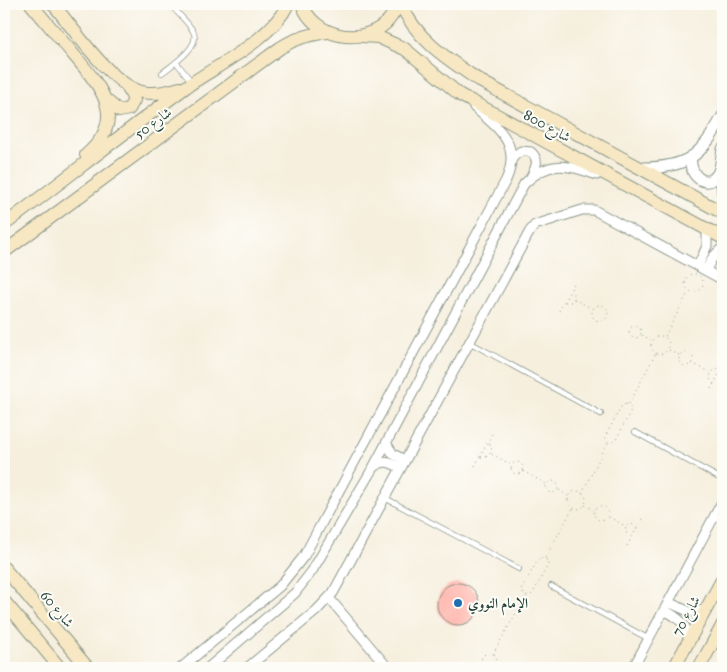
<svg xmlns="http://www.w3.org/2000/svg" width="727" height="672" viewBox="0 0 727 672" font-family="'IM FELL Great Primer',Amiri,serif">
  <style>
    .building { fill: #ffaaa1 }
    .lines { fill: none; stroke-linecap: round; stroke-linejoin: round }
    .service-casing { stroke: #8a9689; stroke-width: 6 }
    .minor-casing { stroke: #8a9689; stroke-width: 11 }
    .tertiary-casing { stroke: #8a9689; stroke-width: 13 }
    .secondary-casing { stroke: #8a9689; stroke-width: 14 }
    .path { stroke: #8a9689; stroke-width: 1; stroke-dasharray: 1 4; stroke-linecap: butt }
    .service { stroke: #fff; stroke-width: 4.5 }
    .minor { stroke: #fff; stroke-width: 9 }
    .tertiary { stroke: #fff; stroke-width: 11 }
    .secondary { stroke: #f7e8c3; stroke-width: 12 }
    .poi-dot { fill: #1f6fb2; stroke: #fdfcf7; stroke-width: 2 }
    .labels { text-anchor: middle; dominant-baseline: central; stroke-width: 4; stroke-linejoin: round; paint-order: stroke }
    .street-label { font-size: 14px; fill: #1f3d34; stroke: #fdfcf7 }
    .poi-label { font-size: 14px; font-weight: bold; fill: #1f3d34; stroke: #fdfcf7; text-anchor: start }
  </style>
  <rect width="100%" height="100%" fill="#fdfcf7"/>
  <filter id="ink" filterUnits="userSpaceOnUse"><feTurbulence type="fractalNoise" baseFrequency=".02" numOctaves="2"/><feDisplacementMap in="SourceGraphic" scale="10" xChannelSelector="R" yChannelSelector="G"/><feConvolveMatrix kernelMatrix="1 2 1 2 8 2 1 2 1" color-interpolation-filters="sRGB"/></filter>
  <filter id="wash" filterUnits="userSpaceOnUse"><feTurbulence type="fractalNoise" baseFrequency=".0096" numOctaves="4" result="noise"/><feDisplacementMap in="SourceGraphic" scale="20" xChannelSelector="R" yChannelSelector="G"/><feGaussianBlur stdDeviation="1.12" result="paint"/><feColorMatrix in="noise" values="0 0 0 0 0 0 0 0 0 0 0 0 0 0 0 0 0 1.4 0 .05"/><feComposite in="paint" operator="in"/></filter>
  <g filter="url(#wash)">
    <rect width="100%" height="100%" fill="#f6efde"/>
    <g id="blocks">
      <!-- building -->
      <path class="building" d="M437 604a21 21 0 1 1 42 0a21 21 0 1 1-42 0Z"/>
    </g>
  </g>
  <g filter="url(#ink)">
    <use href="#blocks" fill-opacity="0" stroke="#8a9689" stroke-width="1"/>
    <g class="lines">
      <defs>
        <path id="service" d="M176 62 192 82
          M162 73C172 65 202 46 193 31 187 21 177 13 170 4
          M469 342 601 414
          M635 432 723 480
          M385 498 519 569
          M551 586 649 639"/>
        <path id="minor" d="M511 161 514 156 521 151 531 152C540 160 536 167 531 177
          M698 266 707 246V229
          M706 270 713 257 723 247
          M386 443 393 454 405 460
          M375 466C385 459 391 463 401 468
          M329 598 388 668
          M668 602 690 612 706 610
          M664 610C678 617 687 624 689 640
          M181 668 280 586 304 556 506 180C522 144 498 128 474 107
          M208 668 295 593 312 571 374 466 524 184C548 160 567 164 597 175
          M247 668 316 611 333 593 530 231 535 225 582 210H594L723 280
          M633 668 723 500"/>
        <path id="tertiary" d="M723 149 720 169 723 193
          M691 157C688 179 712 192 720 169
          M641 168C688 168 701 156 723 116"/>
        <path id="secondary" d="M31 4C45 21 59 37 73 54 101 87 129 118 86 155
          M53 4C74 29 111 85 142 92 156 95 168 92 180 88
          M302 4C314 37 360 47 386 23 392 17 395 11 399 4
          M401 4C416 40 449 60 480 81L723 213
          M362 36 378 37 405 49 460 95 723 238
          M106 100 119 111 129 109 134 100 127 86
          M4 225C65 179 125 132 186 87 219 64 271 40 288 4
          M4 252 280 48C295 38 309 35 327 32
          M4 568 88 668
          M4 601 60 668
          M674 668 723 578
          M699 668 723 624"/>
      </defs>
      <!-- service casing -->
      <use href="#service" class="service-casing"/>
      <!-- minor casing -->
      <use href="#minor" class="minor-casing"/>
      <!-- tertiary casing -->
      <use href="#tertiary" class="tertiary-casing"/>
      <!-- secondary casing -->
      <use href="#secondary" class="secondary-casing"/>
      <!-- path -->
      <path class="path" d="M685 283a9 9 0 1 1 18 0a9 9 0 1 1-18 0Z
        M574 299 593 309
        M565 302H571L574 299V295L571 290
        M592 313a8 8 0 1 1 16 0a8 8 0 1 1-16 0Z
        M559 311 576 280
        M629 332a6 6 0 1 1 12 0a6 6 0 1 1-12 0Z
        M642 335 651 340
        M665 336 689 291
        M651 345a9 9 0 1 1 18 0a9 9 0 1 1-18 0Z
        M669 350 679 355
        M679 359a7 7 0 1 1 14 0a7 7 0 1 1-14 0Z
        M692 363 710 372
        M714 384 710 379 711 373 716 369 722 370
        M711 389 723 367
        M626 404 630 406 631 410 616 440 612 442H608L605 437 622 405Z
        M629 404 656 353
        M492 454 510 464
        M481 457H486C492 454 493 448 489 443
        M511 468a6 6 0 1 1 12 0a6 6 0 1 1-12 0Z
        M475 466 492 434
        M523 471 546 484
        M546 487a6 6 0 1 1 12 0a6 6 0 1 1-12 0Z
        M559 490 568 496
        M568 500a9 9 0 1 1 18 0a9 9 0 1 1-18 0Z
        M582 493 608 442
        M585 505 594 510
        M594 513a7 7 0 1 1 14 0a7 7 0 1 1-14 0Z
        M609 517 625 526
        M631 536 625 532 626 526 632 524 636 527
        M627 546 643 517
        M541 558 547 560 548 565 533 593 530 596H525L521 590 538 560Z
        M545 558 573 508
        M493 654 525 597
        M494 654 498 661 495 668
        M484 668C480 663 480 658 485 654L493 653"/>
      <!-- service -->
      <use href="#service" class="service"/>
      <!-- minor -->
      <use href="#minor" class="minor"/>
      <!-- tertiary -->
      <use href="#tertiary" class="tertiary"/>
      <!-- secondary -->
      <use href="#secondary" class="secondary"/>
    </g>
  </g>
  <!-- markers -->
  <circle class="poi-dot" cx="458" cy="603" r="5"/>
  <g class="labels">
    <!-- street labels -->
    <g class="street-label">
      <text transform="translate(153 123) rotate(-36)">شارع 50</text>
      <text transform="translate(547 126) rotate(29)">شارع 800</text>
      <text transform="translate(57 609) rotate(50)">شارع 60</text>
      <text transform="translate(686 616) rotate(-61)">شارع 70</text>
    </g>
    <!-- poi labels -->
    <g class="poi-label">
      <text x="468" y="603">الإمام النووي</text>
    </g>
  </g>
  <!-- margin -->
  <rect width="727" height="672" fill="none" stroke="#fdfcf7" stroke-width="20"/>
</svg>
